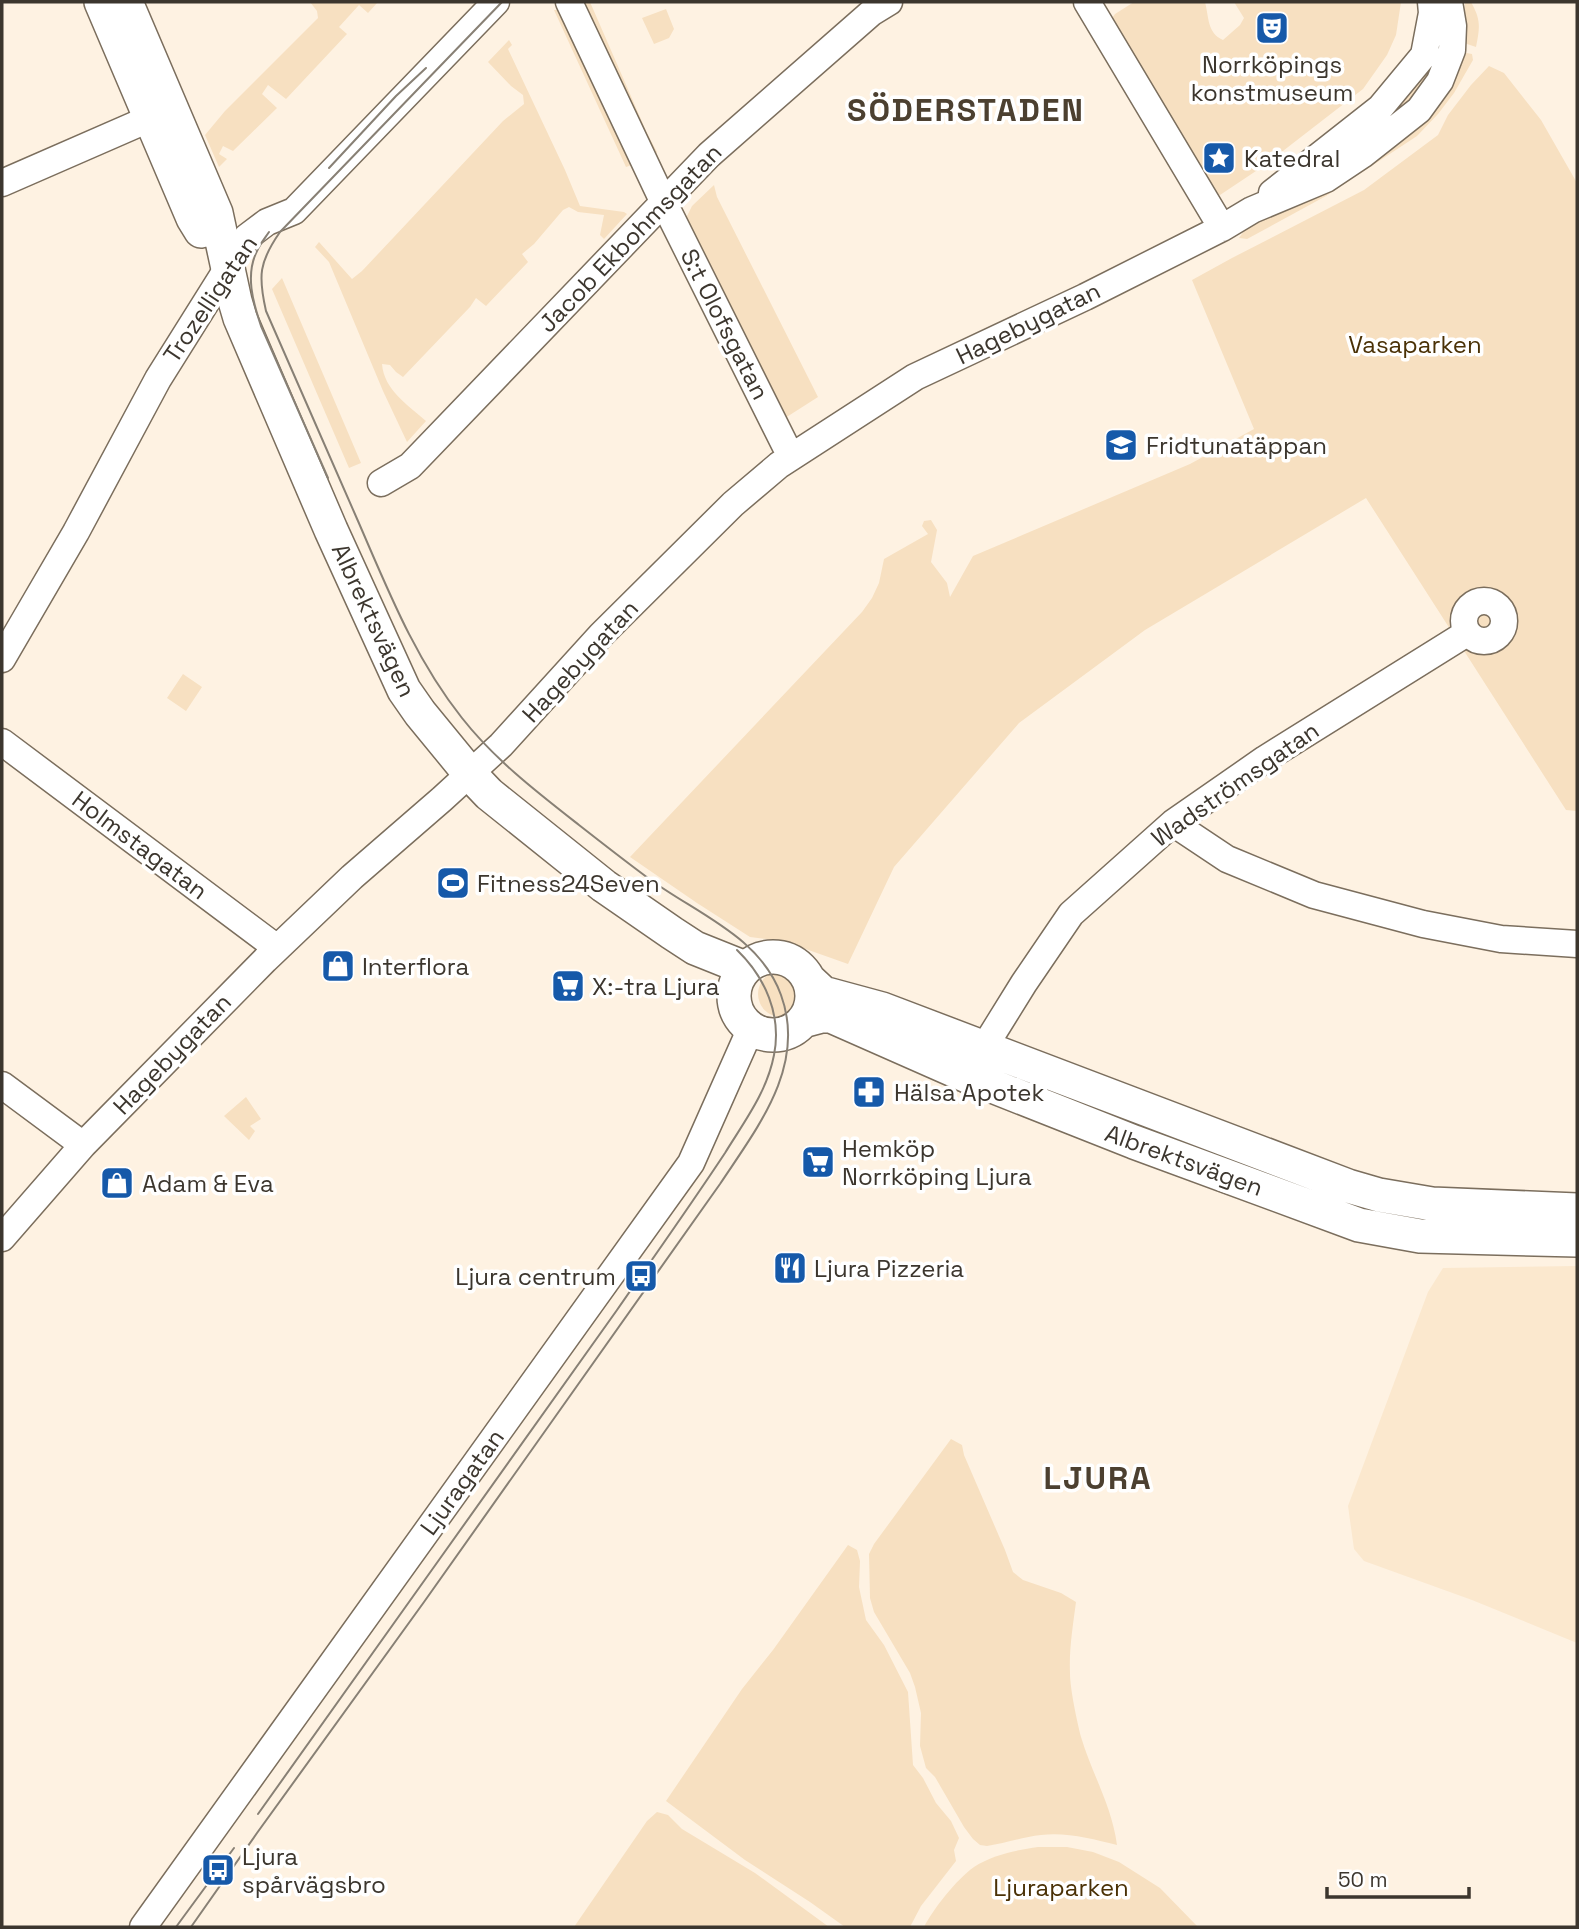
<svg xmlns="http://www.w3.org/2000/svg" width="1579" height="1929" viewBox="0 0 1579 1929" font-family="'Space Grotesk',sans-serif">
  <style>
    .built { fill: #fbe8ce }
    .green { fill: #f7e0c1 }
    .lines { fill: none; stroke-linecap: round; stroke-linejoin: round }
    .minor-casing { stroke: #7b6e5d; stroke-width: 29 }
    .major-casing { stroke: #7b6e5d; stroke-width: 36 }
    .minor { stroke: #fff; stroke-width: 26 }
    .major { stroke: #fff; stroke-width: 33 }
    .tram { stroke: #888075; stroke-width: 2 }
    .labels { text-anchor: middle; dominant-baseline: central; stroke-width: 7; stroke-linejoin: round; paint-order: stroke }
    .poi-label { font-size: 24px; fill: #3c362e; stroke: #fff; text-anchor: start }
    .street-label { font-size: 24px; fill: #3c362e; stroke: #fff }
    .park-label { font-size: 24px; fill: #4a3106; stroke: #fff }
    .district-label { font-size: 32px; font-weight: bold; letter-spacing: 2px; fill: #4c4030; stroke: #fff }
  </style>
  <rect width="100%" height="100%" fill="#fef2e2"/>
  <!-- built -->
  <path class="built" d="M1577 1266V1643L1472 1600 1364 1561 1354 1549 1348 1506 1428 1292 1443 1268Z"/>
  <!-- green -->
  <path class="green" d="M310 2H378L368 13 359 5 339 27 347 34 286 99 268 85 262 94 277 108 233 151 223 146 219 154 227 159 219 167 205 135 225 111 318 18 317 11Z
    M582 2H590L647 133 657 152 654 157Z
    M1134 2H1205C1209 17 1207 33 1223 40L1240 25 1244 18 1234 2H1401L1396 35 1387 55 1363 89 1265 165 1220 195 1213 192 1110 21 1115 14Z
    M1465 2H1471C1481 20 1480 27 1476 47L1464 43Z
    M666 9 674 29 669 38 654 44 642 18Z
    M554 10H561L632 165 626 167Z
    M509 40 512 45 508 49 565 170 580 206 624 212 627 214 604 239 600 235 604 215 578 212 569 207 563 210 534 244 522 254 528 262 486 306 476 298 470 307 403 377 396 372 390 365 382 364C384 390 408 405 426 421L407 442 383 391 329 262 315 247 319 242 352 279 362 271 503 121 524 104 523 95 511 86 488 62Z
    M1461 52 1472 54 1473 60 1454 93 1438 114 1417 136 1326 196 1247 239 1239 238 1246 228 1323 188Z
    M1436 57 1426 85 1389 124 1358 135Z
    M1489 66 1504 73 1541 120 1577 183V811L1566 810 1366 498 1145 630 1019 723 894 867 848 964 783 941 750 937 697 903 630 857 862 612 872 598 879 583 884 559 928 534 922 526 924 521 931 520 937 530 931 562 947 583 950 597 973 556 1190 464 1254 429 1192 280 1232 258 1364 190 1438 135 1448 115 1471 85Z
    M714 185 717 197 818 397 782 420 689 230 686 218 692 206Z
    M282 278 361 463 349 468 272 289Z
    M183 674 202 687 186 711 167 698Z
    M758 994a23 23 0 1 1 46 0a23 23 0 1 1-46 0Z
    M246 1097 261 1119 250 1126 255 1131 249 1140 224 1116Z
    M951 1439 962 1445 964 1455 1005 1550 1013 1572 1023 1580 1061 1593 1076 1602C1073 1625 1069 1649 1070 1673 1070 1689 1077 1721 1081 1737 1092 1774 1112 1806 1117 1845 1092 1839 1067 1832 1041 1835 1023 1837 1005 1843 987 1846L980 1845 973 1839 964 1827 935 1777 926 1768 920 1746 921 1713 915 1687 910 1673 874 1612 870 1598 869 1554 874 1544Z
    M848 1545 857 1550 860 1561 859 1587 866 1620 884 1645 908 1692 913 1765 923 1778 936 1803 951 1821 959 1838 954 1850 956 1861 921 1906 910 1927H845L810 1902 745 1860 666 1801 742 1689 773 1650Z
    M657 1812 668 1815 682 1829 755 1873 829 1927H574L647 1821Z
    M1038 1847H1067L1093 1852 1119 1862 1160 1888 1198 1927H924C934 1908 956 1880 974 1867 992 1855 1017 1850 1038 1847Z"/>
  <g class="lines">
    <defs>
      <path id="minor" d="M569 2 663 201 791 457
        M1087 2 1222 228
        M2 183 167 111
        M1272 193 1380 108 1424 55 1432 13 1431 2
        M381 483 410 466 709 155 871 13 889 2
        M1464 621a20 20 0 1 1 40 0a20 20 0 1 1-40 0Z
        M2 659 76 532 158 379 247 237 267 222 294 211 496 2
        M2 742 277 948
        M1173 823 1227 859 1314 895 1423 924 1501 939 1577 944
        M975 1062 1024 983 1071 914 1173 823 1265 759 1467 633
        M2 1085 83 1145
        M2 1238 83 1145 265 960 352 877 442 799 501 745 601 635 733 504 779 465 915 377 1085 297 1222 228 1252 210 1326 179 1362 155 1419 110 1440 81 1452 50 1453 26 1449 2
        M143 1927 691 1163 751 1028"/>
      <path id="major" d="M101 2 193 218 201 231
        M126 2 216 213 235 301 240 318 331 530 404 690 420 713 470 774 489 794 604 886 672 933 695 948 745 968
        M734 996a39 39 0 1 1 78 0a39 39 0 1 1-78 0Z
        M808 979 823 993 882 1009 1348 1186 1379 1195 1432 1204 1577 1210
        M806 1020 821 1016H831L967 1076 1134 1142 1359 1225 1420 1236 1577 1240"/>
    </defs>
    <!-- minor casing -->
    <use href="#minor" class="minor-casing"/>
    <!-- major casing -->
    <use href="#major" class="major-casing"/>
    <!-- minor -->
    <use href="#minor" class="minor"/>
    <!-- major -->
    <use href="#major" class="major"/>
    <!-- tram -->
    <path class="tram" d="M329 168 396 96 426 68
      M269 232C265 238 260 244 257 251 245 275 253 302 261 326L328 478
      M258 1814C378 1646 497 1478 617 1310 653 1258 690 1206 725 1153 744 1122 767 1092 774 1055 782 1015 765 977 737 950
      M176 1927 234 1848
      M191 1927 257 1833 424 1602 720 1184C757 1128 807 1066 781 995 760 936 695 913 648 878 625 861 602 843 579 825 538 793 495 760 462 718 415 659 388 590 358 521 327 451 297 381 266 311 258 276 259 262 280 232L502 2"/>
  </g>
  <!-- icons -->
  <defs>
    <symbol id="theatre-square" viewBox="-11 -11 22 22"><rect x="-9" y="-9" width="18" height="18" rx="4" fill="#1659a9" stroke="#fff"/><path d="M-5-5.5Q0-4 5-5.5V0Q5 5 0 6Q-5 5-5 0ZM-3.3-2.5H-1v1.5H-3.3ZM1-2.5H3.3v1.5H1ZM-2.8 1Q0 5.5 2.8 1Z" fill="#fff"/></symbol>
    <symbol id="sight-square" viewBox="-11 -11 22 22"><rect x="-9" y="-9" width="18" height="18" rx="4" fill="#1659a9" stroke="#fff"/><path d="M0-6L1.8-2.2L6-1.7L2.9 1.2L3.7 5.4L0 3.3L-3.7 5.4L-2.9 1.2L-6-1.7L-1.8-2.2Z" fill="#fff"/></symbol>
    <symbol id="school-square" viewBox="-11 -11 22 22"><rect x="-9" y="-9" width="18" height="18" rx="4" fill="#1659a9" stroke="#fff"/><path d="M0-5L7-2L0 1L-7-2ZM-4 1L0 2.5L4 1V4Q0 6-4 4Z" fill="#fff"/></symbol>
    <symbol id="stadium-square" viewBox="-11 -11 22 22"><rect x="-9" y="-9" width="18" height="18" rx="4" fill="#1659a9" stroke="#fff"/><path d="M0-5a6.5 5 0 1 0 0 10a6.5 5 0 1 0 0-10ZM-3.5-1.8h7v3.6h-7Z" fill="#fff"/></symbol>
    <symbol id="shop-square" viewBox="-11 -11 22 22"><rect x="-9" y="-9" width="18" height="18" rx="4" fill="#1659a9" stroke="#fff"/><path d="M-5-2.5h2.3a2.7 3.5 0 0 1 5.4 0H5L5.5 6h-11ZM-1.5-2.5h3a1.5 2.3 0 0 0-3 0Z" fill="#fff"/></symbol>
    <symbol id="supermarket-square" viewBox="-11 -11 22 22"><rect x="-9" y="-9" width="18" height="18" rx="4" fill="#1659a9" stroke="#fff"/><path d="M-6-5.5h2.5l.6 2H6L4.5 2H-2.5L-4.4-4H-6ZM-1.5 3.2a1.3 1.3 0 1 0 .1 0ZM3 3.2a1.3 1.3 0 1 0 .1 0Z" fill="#fff"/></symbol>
    <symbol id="pharmacy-square" viewBox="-11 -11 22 22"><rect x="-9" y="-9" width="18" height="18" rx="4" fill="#1659a9" stroke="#fff"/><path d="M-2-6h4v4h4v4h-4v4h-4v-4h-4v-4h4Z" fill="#fff"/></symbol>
    <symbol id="restaurant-square" viewBox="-11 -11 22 22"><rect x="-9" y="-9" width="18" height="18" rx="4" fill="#1659a9" stroke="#fff"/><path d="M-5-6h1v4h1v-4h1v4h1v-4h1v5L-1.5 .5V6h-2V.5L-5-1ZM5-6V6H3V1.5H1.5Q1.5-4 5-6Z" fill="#fff"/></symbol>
    <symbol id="bus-square" viewBox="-11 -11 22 22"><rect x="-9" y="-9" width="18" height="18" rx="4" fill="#1659a9" stroke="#fff"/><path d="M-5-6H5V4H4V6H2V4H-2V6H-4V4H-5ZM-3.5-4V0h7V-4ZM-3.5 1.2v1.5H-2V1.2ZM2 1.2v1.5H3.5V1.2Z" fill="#fff"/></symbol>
  </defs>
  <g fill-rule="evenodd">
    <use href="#theatre-square" x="1253" y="9" width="38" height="38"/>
    <use href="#sight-square" x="1200" y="139" width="38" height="38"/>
    <use href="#school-square" x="1102" y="426" width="38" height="38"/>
    <use href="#stadium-square" x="434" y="864" width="38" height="38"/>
    <use href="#shop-square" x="319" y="947" width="38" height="38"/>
    <use href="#supermarket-square" x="549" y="967" width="38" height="38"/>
    <use href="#pharmacy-square" x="850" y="1073" width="38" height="38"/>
    <use href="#supermarket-square" x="799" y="1143" width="38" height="38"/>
    <use href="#shop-square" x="98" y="1164" width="38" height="38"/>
    <use href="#restaurant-square" x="771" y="1249" width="38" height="38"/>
    <use href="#bus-square" x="622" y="1257" width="38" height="38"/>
    <use href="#bus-square" x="199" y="1851" width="38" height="38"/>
  </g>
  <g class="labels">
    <!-- poi labels -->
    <g class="poi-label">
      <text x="1272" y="64" text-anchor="middle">Norrköpings<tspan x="1272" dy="28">konstmuseum</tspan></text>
      <text x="1244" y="158">Katedral</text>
      <text x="1146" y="445">Fridtunatäppan</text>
      <text x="477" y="883">Fitness24Seven</text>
      <text x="362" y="966">Interflora</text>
      <text x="592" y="986">X:-tra Ljura</text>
      <text x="894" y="1092">Hälsa Apotek</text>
      <text x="842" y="1148">Hemköp<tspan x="842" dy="28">Norrköping Ljura</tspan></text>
      <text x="142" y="1183">Adam &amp; Eva</text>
      <text x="814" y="1268">Ljura Pizzeria</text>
      <text x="616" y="1276" text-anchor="end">Ljura centrum</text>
      <text x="242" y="1856">Ljura<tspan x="242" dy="28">spårvägsbro</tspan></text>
    </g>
    <!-- street labels -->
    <g class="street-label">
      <text transform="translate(630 238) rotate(-46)">Jacob Ekbohmsgatan</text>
      <text transform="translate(210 299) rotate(-56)">Trozelligatan</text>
      <text transform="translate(1028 323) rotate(-26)">Hagebygatan</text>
      <text transform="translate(725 324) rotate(63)">S:t Olofsgatan</text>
      <text transform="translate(374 620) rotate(65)">Albrektsvägen</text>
      <text transform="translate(580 661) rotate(-47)">Hagebygatan</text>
      <text transform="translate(1235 784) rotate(-35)">Wadströmsgatan</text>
      <text transform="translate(140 845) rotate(37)">Holmstagatan</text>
      <text transform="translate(172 1054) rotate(-46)">Hagebygatan</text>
      <text transform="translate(1184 1160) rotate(20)">Albrektsvägen</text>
      <text transform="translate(462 1482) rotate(-54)">Ljuragatan</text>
    </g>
    <!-- park labels -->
    <g class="park-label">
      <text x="1415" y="344">Vasaparken</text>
      <text x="1061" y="1887">Ljuraparken</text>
    </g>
    <!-- district labels -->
    <g class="district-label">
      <text x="966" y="110">SÖDERSTADEN</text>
      <text x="1098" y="1478">LJURA</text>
    </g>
  </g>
  <!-- border -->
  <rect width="1579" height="1929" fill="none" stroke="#3c362e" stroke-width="7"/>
  <!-- scale -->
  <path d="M1327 1887v10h142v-10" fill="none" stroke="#3c362e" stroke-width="3.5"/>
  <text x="1338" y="1887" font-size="21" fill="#3c362e" stroke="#ffffff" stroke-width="5" paint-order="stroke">50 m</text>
</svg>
